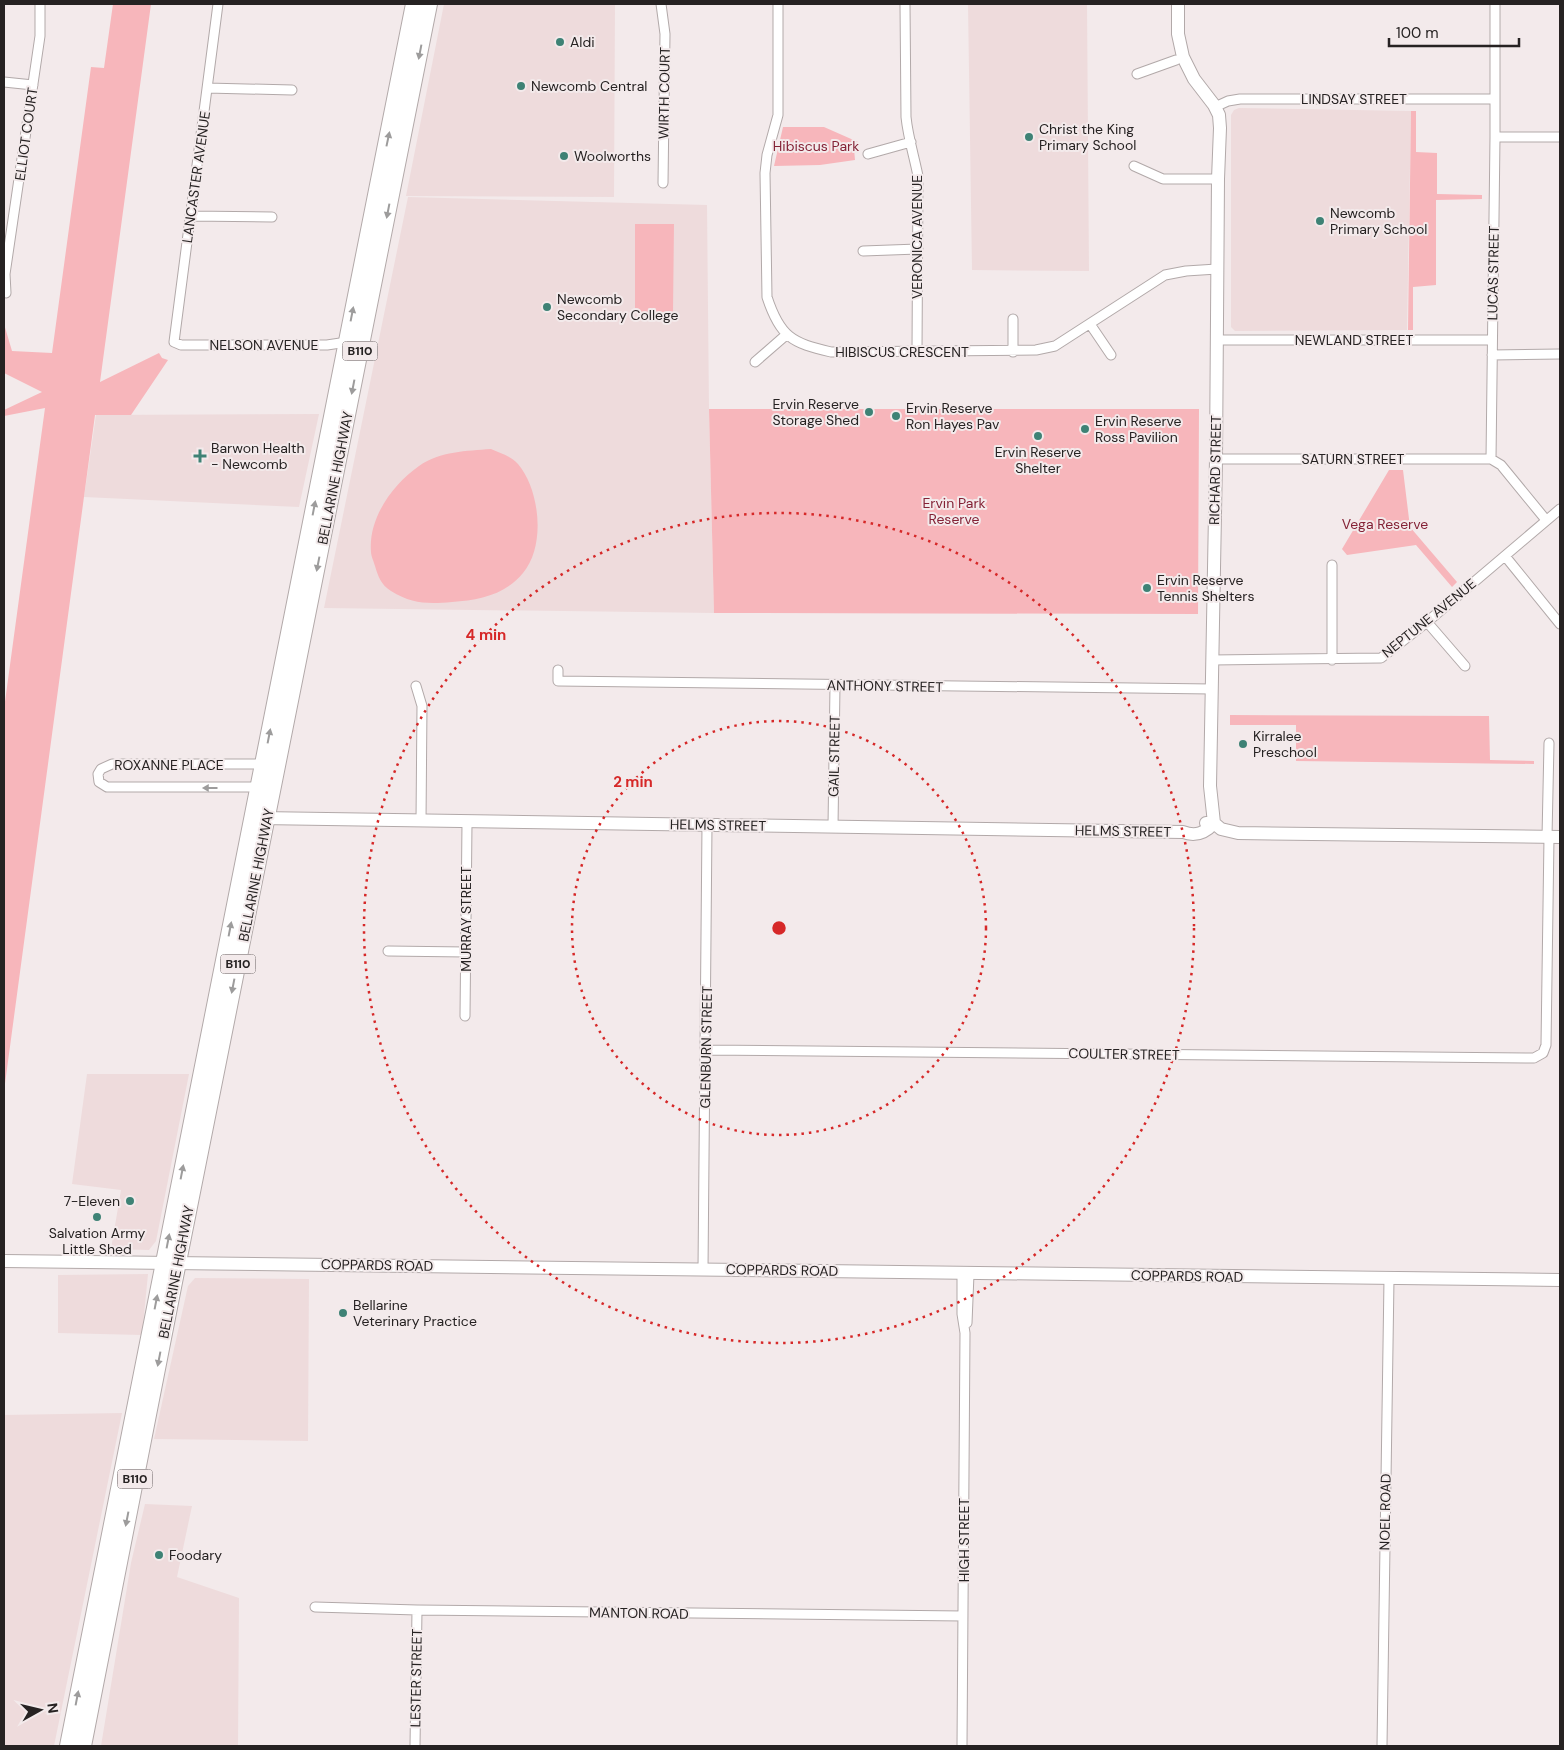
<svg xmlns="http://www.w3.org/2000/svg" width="1564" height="1750" viewBox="0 0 1564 1750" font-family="'DM Sans',sans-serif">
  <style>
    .built { fill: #eedbdc }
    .green { fill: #f7b6bb }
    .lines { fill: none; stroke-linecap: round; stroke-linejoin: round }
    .street-casing { stroke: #b2a9a9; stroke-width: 11 }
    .secondary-casing { stroke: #b2a9a9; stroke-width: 14 }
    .highway-casing { stroke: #b2a9a9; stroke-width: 18 }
    .street { stroke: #fff; stroke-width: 9 }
    .secondary { stroke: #fff; stroke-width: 12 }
    .highway { stroke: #fff; stroke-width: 16 }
    .oneway { fill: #9d9c9c }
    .ring { fill: none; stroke: #d62828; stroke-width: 2.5; stroke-dasharray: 2.5 5 }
    .poi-dot { fill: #3e8275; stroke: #f3eaeb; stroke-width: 2 }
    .labels { text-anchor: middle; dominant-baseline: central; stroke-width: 4; stroke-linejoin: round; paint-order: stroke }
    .shield { fill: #f3eaeb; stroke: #645e5e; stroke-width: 1 }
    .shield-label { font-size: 12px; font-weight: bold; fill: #262222 }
    .poi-label { font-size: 14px; fill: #262222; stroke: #f3eaeb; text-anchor: start }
    .street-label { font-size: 14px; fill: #262222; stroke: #f3eaeb }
    .park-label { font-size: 14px; fill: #842236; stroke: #f3eaeb }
    .centre { fill: #d62828; stroke: #f3eaeb; stroke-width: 2.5 }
    .ring-label { font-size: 15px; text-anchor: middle; font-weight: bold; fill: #d62828; stroke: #f3eaeb; stroke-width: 4; stroke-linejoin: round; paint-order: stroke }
  </style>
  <rect width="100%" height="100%" fill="#f3eaeb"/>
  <!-- built -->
  <path class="built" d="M444 4H615L614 197 406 196Z
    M968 4H1087L1089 271 972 270Z
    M1239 108 1411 111 1407 330 1235 331 1231 327V115L1234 110Z
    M408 197 707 205 709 409 714 613 324 608Z
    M319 414 299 507 84 497 96 415Z
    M87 1074H189L156 1241 149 1250 111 1249 121 1190 72 1184Z
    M148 1274 142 1335 58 1333V1275Z
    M195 1278 309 1279 308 1441 154 1439 188 1286Z
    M122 1413 54 1746H4V1415Z
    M145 1504 192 1506 177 1577 239 1598 238 1746H101L131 1563Z"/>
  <!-- green -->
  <path class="green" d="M113 4H151L100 382 159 353 162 358 168 360 131 415H95L4 1091V709L45 408 4 416V410L42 392 4 373V324L12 351 52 353 91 67 104 68Z
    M1411 111H1416V152L1437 153V194L1482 195V199L1436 200V285L1413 287V330H1408Z
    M783 127H824L858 142 854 149 855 160 820 165 774 166Z
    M635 224H674L673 312H635Z
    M709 409H1199L1198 614 714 613Z
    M491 449C500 453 511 456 518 464 540 490 546 546 523 573 505 595 479 600 452 602 428 604 412 604 391 591 381 585 378 576 375 566 374 562 371 556 371 552 368 518 393 484 419 466 441 451 466 451 491 449Z
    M1389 470H1403L1410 527 1457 582 1452 587 1416 545 1347 555 1342 549Z
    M1230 715 1489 716 1490 760 1534 761V764L1296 761V725H1230Z"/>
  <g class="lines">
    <defs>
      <path id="street" d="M218 4 174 342 181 345H327L347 342
        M661 4 665 34 663 183
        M778 4V115L767 155 765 173 767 297C780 337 792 343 831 352L1036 350 1055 346 1165 275 1186 271 1217 269
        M905 4 906 117C908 137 914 156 918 176L917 352
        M1495 4V137L1491 459 1501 465 1546 520
        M1137 74 1176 60
        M4 82 33 85
        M207 88 292 90
        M1215 107 1228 101 1240 99H1494
        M1495 137H1560
        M868 154 911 142
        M1134 166 1163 179H1218
        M190 216 272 217
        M863 251 918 249
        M6 293 5 274 40 36V4
        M1013 319V352
        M1090 324 1111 355
        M1217 340H1492
        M1492 355 1560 354
        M755 362 786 335
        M1216 459H1491
        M1505 556 1560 624
        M1332 565V660
        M1427 622 1465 666
        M1212 660 1381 658 1427 622 1560 509
        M558 670V681L1212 689
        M416 686 422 706 421 821
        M258 787H107L99 782 98 774 101 769 112 764H263
        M833 827 835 685
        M1547 837 1549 743
        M388 951 466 952
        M465 1016 467 823
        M706 1050 1534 1058 1543 1053 1546 1045 1549 837
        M703 1269 707 825
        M967 1323 969 1274
        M315 1607 417 1610 963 1616
        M415 1746 417 1610
        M962 1746 965 1333 962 1314V1273
        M1382 1746 1389 1279"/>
      <path id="secondary" d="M1178 4V34L1183 57 1194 79 1214 105 1219 115 1220 128 1218 179 1216 459 1210 786 1214 823
        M260 818 1183 832C1196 837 1205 833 1214 823
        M1206 823H1214L1221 829 1238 833 1560 837
        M4 1261 1560 1280"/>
      <path id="highway" d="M68 1746 414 4
        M83 1746 175 1277 429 4"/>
    </defs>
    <!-- street casing -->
    <use href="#street" class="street-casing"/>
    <!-- secondary casing -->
    <use href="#secondary" class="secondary-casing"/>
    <!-- highway casing -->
    <use href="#highway" class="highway-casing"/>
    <!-- street -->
    <use href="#street" class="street"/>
    <!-- secondary -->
    <use href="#secondary" class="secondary"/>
    <!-- highway -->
    <use href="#highway" class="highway"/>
  </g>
  <!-- one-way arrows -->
  <defs><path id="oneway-solid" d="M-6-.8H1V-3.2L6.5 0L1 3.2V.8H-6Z" transform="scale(1.25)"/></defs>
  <g class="oneway">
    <use href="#oneway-solid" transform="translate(420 52) rotate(101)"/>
    <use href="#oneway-solid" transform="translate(388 139) rotate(-78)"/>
    <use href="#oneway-solid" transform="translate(388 211) rotate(101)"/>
    <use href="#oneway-solid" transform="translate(352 314) rotate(-79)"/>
    <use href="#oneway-solid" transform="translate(353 387) rotate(101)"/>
    <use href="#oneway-solid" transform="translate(314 508) rotate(-79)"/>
    <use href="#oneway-solid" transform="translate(318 564) rotate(101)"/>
    <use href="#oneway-solid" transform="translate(269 736) rotate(-79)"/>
    <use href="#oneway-solid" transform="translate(210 788) rotate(-180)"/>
    <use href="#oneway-solid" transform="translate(230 929) rotate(-79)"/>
    <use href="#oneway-solid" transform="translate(233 986) rotate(101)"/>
    <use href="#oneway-solid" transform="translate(182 1172) rotate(-79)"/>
    <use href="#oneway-solid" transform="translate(168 1241) rotate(-79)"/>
    <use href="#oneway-solid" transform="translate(156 1302) rotate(-79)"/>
    <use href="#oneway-solid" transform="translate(159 1359) rotate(101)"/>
    <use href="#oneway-solid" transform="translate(127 1519) rotate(101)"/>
    <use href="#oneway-solid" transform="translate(77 1698) rotate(-79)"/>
  </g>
  <!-- distance rings -->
  <g class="ring">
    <circle cx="779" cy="928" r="207"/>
    <circle cx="779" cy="928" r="415"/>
  </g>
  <!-- markers -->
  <g class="poi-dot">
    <circle cx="560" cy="42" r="5"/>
    <circle cx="521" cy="86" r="5"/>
    <circle cx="1029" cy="137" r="5"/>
    <circle cx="564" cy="156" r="5"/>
    <circle cx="1320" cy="221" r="5"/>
    <circle cx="547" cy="307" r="5"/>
    <circle cx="869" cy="412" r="5"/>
    <circle cx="896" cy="416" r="5"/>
    <circle cx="1085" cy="429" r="5"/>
    <circle cx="1038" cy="436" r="5"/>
    <path d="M197.5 448.5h5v5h5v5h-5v5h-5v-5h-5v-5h5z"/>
    <circle cx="1147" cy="588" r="5"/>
    <circle cx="1243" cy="744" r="5"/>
    <circle cx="130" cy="1201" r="5"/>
    <circle cx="97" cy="1217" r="5"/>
    <circle cx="343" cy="1313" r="5"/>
    <circle cx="159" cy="1555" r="5"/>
  </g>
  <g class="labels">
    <!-- shield labels -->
    <g class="shield">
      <rect x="342.5" y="341.5" width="35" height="19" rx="4"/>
      <rect x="220.5" y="954.5" width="35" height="19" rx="4"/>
      <rect x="117.5" y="1469.5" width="35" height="19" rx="4"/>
    </g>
    <g class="shield-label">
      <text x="360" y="351">B110</text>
      <text x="238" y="964">B110</text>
      <text x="135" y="1479">B110</text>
    </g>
    <!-- poi labels -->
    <g class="poi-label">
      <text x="570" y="42">Aldi</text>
      <text x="531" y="86">Newcomb Central</text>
      <text x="1039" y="129">Christ the King<tspan x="1039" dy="16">Primary School</tspan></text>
      <text x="574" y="156">Woolworths</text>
      <text x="1330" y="213">Newcomb<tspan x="1330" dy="16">Primary School</tspan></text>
      <text x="557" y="299">Newcomb<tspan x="557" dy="16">Secondary College</tspan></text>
      <text x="859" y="404" text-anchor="end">Ervin Reserve<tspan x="859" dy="16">Storage Shed</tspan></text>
      <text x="906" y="408">Ervin Reserve<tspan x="906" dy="16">Ron Hayes Pav</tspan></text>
      <text x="1095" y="421">Ervin Reserve<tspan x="1095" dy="16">Ross Pavilion</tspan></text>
      <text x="211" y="448">Barwon Health<tspan x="211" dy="16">- Newcomb</tspan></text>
      <text x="1038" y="452" text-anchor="middle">Ervin Reserve<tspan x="1038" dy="16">Shelter</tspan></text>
      <text x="1157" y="580">Ervin Reserve<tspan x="1157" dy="16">Tennis Shelters</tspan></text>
      <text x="1253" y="736">Kirralee<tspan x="1253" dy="16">Preschool</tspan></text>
      <text x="120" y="1201" text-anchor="end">7-Eleven</text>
      <text x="97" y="1233" text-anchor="middle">Salvation Army<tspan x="97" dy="16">Little Shed</tspan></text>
      <text x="353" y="1305">Bellarine<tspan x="353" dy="16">Veterinary Practice</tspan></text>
      <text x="169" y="1555">Foodary</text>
    </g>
    <!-- street labels -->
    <g class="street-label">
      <text transform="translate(664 93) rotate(-89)">WIRTH COURT</text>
      <text x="1354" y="99">LINDSAY STREET</text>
      <text transform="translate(26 134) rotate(-82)">ELLIOT COURT</text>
      <text transform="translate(196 177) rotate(-82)">LANCASTER AVENUE</text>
      <text transform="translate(917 237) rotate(-90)">VERONICA AVENUE</text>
      <text transform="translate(1493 273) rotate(-89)">LUCAS STREET</text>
      <text x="1354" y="340">NEWLAND STREET</text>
      <text x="264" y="345">NELSON AVENUE</text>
      <text x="902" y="352">HIBISCUS CRESCENT</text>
      <text x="1353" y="459">SATURN STREET</text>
      <text transform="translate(1215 470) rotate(-89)">RICHARD STREET</text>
      <text transform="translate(335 478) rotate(-79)">BELLARINE HIGHWAY</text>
      <text transform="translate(1429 618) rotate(-39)">NEPTUNE AVENUE</text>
      <text transform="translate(885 686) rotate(1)">ANTHONY STREET</text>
      <text transform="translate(834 756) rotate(-89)">GAIL STREET</text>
      <text x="169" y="765">ROXANNE PLACE</text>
      <text transform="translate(718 825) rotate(1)">HELMS STREET</text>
      <text transform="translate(1123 831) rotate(1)">HELMS STREET</text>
      <text transform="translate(256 875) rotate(-79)">BELLARINE HIGHWAY</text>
      <text transform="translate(466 919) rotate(-90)">MURRAY STREET</text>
      <text transform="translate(706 1047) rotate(-89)">GLENBURN STREET</text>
      <text transform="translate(1124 1054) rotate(1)">COULTER STREET</text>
      <text transform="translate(377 1265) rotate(1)">COPPARDS ROAD</text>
      <text transform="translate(782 1270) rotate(1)">COPPARDS ROAD</text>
      <text transform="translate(176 1272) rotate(-79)">BELLARINE HIGHWAY</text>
      <text transform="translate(1187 1276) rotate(1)">COPPARDS ROAD</text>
      <text transform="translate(1385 1512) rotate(-89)">NOEL ROAD</text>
      <text transform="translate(964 1540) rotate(-90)">HIGH STREET</text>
      <text transform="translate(639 1613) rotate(1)">MANTON ROAD</text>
      <text transform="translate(416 1678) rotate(-89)">LESTER STREET</text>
    </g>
    <!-- park labels -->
    <g class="park-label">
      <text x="816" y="146">Hibiscus Park</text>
      <text x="954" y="503">Ervin Park<tspan x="954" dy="16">Reserve</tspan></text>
      <text x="1385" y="524">Vega Reserve</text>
    </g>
  </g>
  <circle cx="779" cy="928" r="8" class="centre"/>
  <g class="ring-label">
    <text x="486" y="640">4 min</text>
    <text x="633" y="787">2 min</text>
  </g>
  <!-- border -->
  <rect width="1564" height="1750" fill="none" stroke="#262222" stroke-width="10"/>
  <!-- north arrow -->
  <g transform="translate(40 1710) rotate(82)" stroke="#f3eaeb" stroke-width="4" paint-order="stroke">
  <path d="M0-4L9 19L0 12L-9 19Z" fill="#262222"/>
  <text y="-8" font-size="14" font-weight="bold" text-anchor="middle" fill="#262222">N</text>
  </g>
  <!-- scale -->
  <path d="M1389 38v8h130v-8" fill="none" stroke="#262222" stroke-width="2.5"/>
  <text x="1396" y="38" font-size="15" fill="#262222" stroke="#f3eaeb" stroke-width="4" paint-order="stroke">100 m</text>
</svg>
